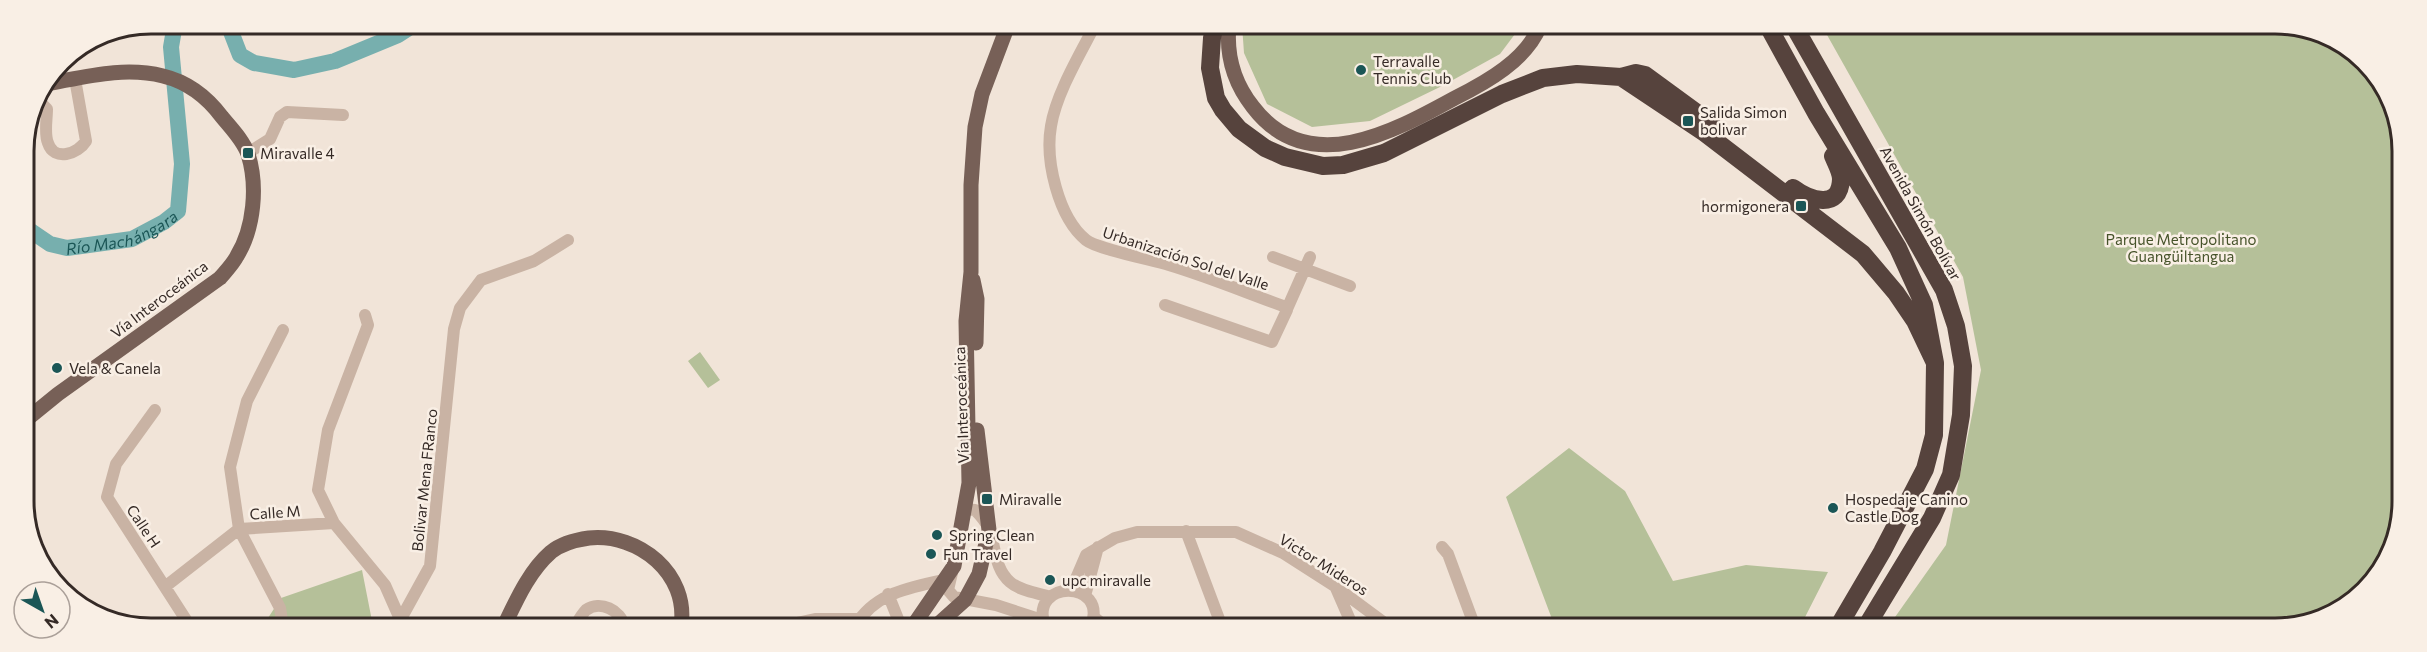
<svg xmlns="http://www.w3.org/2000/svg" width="2427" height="652" viewBox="0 0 2427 652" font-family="Commissioner,sans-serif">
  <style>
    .green { fill: #b5c099 }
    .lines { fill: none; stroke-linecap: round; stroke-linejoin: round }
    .river { stroke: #77afae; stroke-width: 16 }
    .minor { stroke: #c9b3a4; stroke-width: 12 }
    .major { stroke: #776057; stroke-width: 15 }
    .highway { stroke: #56433d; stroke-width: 18 }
    .poi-dot { fill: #1b5656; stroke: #f9efe5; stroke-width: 2 }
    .labels { text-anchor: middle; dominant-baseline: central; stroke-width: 5; stroke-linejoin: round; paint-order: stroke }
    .poi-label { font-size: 15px; fill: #352a26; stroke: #f9efe5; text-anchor: start }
    .street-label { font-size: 15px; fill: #352a26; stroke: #f9efe5 }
    .park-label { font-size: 15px; fill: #46532a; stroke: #f9efe5 }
    .water-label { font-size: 16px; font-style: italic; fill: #1b5656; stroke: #f9efe5 }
    .rim { fill: none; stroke: #352a26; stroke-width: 3 }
  </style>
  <rect width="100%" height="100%" fill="#f1e4d8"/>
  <!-- green -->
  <path class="green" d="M1242 25 1521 26 1500 54 1442 86 1370 121 1312 127 1267 104 1244 53Z
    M1822 26 2301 27 2366 61 2400 126V526L2359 597 2284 628 1888 627 1946 545 1981 370 1963 277Z
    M700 352 720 380 708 388 688 361Z
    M1569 448 1625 491 1673 581 1746 565 1828 572 1800 627H1555L1506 497Z
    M362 570 373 626H255L268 618 281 598Z"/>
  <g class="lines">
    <!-- river -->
    <g class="river">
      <path d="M228 24 240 55 254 63 294 70 335 61 398 35 415 24"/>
      <path id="s1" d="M25 227 50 244 67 248 132 239 164 222 178 211 182 164 171 47 175 24"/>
    </g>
    <!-- minor -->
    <path class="minor" d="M1095 25C1080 54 1056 94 1051 126 1045 160 1058 217 1086 240 1097 249 1153 260 1169 265 1209 277 1247 293 1286 307L1287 310 1272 342 1165 305
      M33 106 42 104 47 109C47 119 44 134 48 143 54 162 78 154 86 141L75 79
      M248 153 270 139 280 117 287 112 343 115
      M1273 257 1350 286
      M1287 309 1310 257
      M365 315 368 325 328 430 318 490 334 523 385 585 400 619
      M283 330 247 401 230 467 239 529 280 608 283 626
      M155 410 116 464 107 497 190 626
      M965 509 975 510C981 516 986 522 989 529 996 547 994 568 1010 582 1020 591 1038 593 1050 597
      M1186 531 1222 627
      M1442 547 1448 554 1475 627
      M952 573 948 590 954 597 996 605 1042 620
      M166 586 239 529 334 523
      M1336 588 1353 627
      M1071 590 1086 555 1115 538 1137 532H1236L1283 553 1336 587 1390 627
      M888 594 900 624 903 626
      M1085 596 1098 547
      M1094 617 1106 627
      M397 626 430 566 454 329 460 308 481 280 534 261 568 240
      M575 626C578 621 582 614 586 610 600 600 621 610 624 626
      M783 626 815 619H859
      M855 626C875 593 908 588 943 580
      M1045 626C1028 579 1109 579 1091 626"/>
    <!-- major -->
    <path class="major" d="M1229 25C1226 55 1234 83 1253 107 1308 179 1393 132 1455 98 1487 82 1526 60 1540 26
      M973 280 977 299 976 343
      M26 420 58 394 220 278C226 271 233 264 237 256 254 228 258 186 248 154 243 140 231 128 222 117 207 97 188 82 163 76 124 66 85 77 46 84
      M60 589 65 593
      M504 626C516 601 529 571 551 552 562 543 575 540 589 538 639 533 689 574 681 626
      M913 626 954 566 969 483 966 321 971 272V185L975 127 982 94 1008 25
      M936 626 965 600 979 574 989 530 977 430"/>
    <!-- highway -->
    <path class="highway" d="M1215 25 1212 38 1210 68 1216 98 1223 110 1239 129 1265 148 1285 157 1323 166 1343 165 1384 153 1502 94 1543 78 1577 74 1621 77 1705 133 1863 254 1896 293 1915 321 1935 363
      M1768 26 1816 113 1898 248 1924 305 1935 363 1934 435 1925 469 1882 552 1838 627
      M1794 26 1944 290 1956 326 1963 366 1961 415 1951 475 1932 518 1866 627
      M1621 77 1636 73 1645 75 1712 124
      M1793 188C1809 200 1840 211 1841 179 1841 172 1836 163 1833 156"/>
  </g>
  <!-- markers -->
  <g class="poi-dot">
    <circle cx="1361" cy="70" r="6"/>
    <rect x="1682" y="115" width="12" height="12" rx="3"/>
    <rect x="242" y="147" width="12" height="12" rx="3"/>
    <rect x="1795" y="200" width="12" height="12" rx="3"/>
    <circle cx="57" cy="368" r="6"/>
    <rect x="981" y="493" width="12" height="12" rx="3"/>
    <circle cx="1833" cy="508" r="6"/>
    <circle cx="937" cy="535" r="6"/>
    <circle cx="931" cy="554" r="6"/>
    <circle cx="1050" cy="580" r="6"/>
  </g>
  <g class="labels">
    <!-- poi labels -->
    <g class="poi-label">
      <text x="1373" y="61">Terravalle<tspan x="1373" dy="17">Tennis Club</tspan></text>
      <text x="1700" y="112">Salida Simon<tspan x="1700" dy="17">bolivar</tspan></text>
      <text x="260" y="153">Miravalle 4</text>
      <text x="1789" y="206" text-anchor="end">hormigonera</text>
      <text x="69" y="368">Vela &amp; Canela</text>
      <text x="999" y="499">Miravalle</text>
      <text x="1845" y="499">Hospedaje Canino<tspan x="1845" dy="17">Castle Dog</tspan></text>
      <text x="949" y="535">Spring Clean</text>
      <text x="943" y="554">Fun Travel</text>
      <text x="1062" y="580">upc miravalle</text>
    </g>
    <!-- street labels -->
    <g class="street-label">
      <text transform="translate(1921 213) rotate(61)">Avenida Simón Bolívar</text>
      <text transform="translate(1186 258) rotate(18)">Urbanización Sol del Valle</text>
      <text transform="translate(159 299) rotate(-37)">Vía Interoceánica</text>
      <text transform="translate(961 405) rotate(-92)">Vía Interoceánica</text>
      <text transform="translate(424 480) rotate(-84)">Bolivar Mena FRanco</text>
      <text transform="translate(275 512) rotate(-4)">Calle M</text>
      <text transform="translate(144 526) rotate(56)">Calle H</text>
      <text transform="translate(1324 564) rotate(32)">Victor Mideros</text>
    </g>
    <!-- park labels -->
    <g class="park-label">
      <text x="2181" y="239">Parque Metropolitano<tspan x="2181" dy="17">Guangüiltangua</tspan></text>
    </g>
    <!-- water labels -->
    <g class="water-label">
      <text stroke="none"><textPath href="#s1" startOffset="105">Río Machángara</textPath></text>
    </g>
  </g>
  <!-- crop -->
  <path d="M0 0H2427V652H0ZM151 34H2275A117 117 0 0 1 2392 151V501A117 117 0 0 1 2275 618H151A117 117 0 0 1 34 501V151A117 117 0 0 1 151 34Z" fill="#f9efe5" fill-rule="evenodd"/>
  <path class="rim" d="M151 34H2275A117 117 0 0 1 2392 151V501A117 117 0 0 1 2275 618H151A117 117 0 0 1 34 501V151A117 117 0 0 1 151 34Z"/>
  <!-- north arrow -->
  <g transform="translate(42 610) rotate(140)"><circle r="28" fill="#f9efe5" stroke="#aba099" stroke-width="1.5"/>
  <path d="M0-4.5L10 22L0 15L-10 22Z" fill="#1b5656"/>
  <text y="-9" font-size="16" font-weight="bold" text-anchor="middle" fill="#352a26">N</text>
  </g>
</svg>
